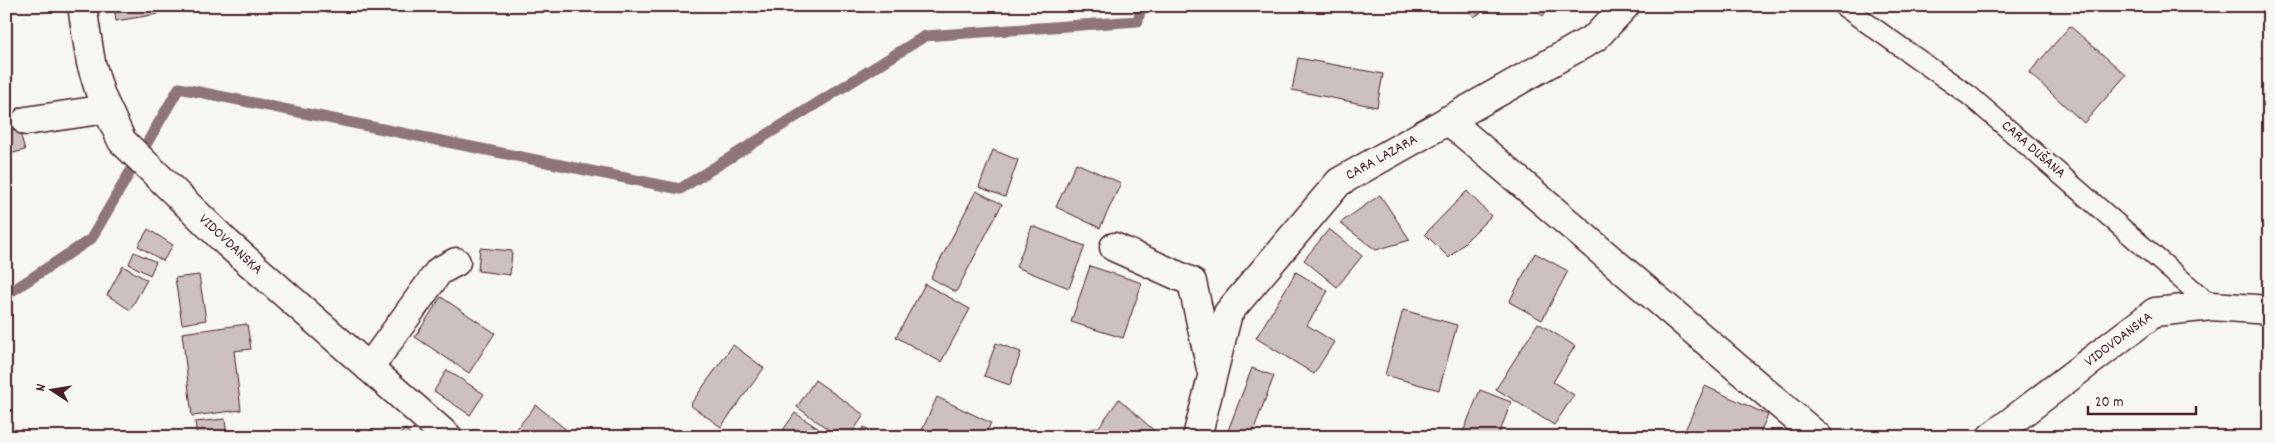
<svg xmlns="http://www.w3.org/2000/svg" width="2275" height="443" viewBox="0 0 2275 443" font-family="Dekko,sans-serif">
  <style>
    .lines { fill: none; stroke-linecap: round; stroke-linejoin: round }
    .stream { stroke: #8e747a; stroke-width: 11 }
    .building { fill: #ccc1c0; stroke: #4a1f2b }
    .service-casing { stroke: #4a1f2b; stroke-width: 22 }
    .minor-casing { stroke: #4a1f2b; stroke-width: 31 }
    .service { stroke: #f6f6f2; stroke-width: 19 }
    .minor { stroke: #f6f6f2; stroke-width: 28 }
    .labels { text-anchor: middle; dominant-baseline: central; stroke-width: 4; stroke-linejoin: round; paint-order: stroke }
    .street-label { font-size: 15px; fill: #4a1f2b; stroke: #f6f6f2 }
  </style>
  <rect width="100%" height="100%" fill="#f6f6f2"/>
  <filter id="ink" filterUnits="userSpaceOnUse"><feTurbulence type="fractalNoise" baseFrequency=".02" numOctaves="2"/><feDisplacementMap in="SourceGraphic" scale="10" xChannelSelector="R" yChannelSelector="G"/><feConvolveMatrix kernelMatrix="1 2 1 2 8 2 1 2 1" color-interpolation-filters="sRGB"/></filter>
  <g filter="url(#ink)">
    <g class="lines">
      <!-- stream -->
      <path class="stream" d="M6 295 91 239 179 88 680 189 925 36 1138 21 1141 6"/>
    </g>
    <!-- building -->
    <path class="building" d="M114 6H157L158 14 116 21Z
      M1467 6H1491L1474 17Z
      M1528 6H1549L1543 16Z
      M2070 26 2126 75 2084 123 2029 73Z
      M1298 58 1383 74 1377 107 1292 90Z
      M14 112 25 150 6 155V114Z
      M993 150 1018 160 1005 197 979 187Z
      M1076 163 1121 183 1100 228 1056 207Z
      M976 191 1002 204 956 292 931 278Z
      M1467 191 1491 216 1449 258 1425 234Z
      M1380 195 1410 240 1376 250 1340 223Z
      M1032 226 1085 246 1069 288 1016 267Z
      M148 229 173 245 163 261 138 246Z
      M1329 229 1362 256 1337 287 1304 260Z
      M480 248 512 251 510 275 478 271Z
      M134 252 156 262 150 275 129 264Z
      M1535 253 1568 271 1542 320 1509 302Z
      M123 266 147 280 130 310 107 295Z
      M1090 266 1142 283 1123 338 1071 322Z
      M1296 272 1328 291 1307 325 1334 342 1314 374 1256 338Z
      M199 275 206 320 182 324 175 278Z
      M925 284 970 309 941 362 896 337Z
      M441 297 495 333 469 373 415 337Z
      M1403 310 1457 325 1439 390 1385 375Z
      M1538 323 1575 346 1553 382 1574 395 1554 425 1496 389Z
      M247 324 251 349 234 351 241 410 192 416 182 333Z
      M996 343 1021 352 1010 385 984 376Z
      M733 345 764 368 721 427 690 405Z
      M1252 368 1274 376 1251 437H1236L1227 433Z
      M447 370 484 394 470 415 434 391Z
      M815 380 864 415 849 437H839L797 407Z
      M1705 386 1768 415 1758 437H1682Z
      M1480 390 1511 402 1498 437H1461Z
      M937 397 991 423 984 437H919Z
      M1119 399 1159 435 1060 437 1099 427Z
      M536 405 575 437H510Z
      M795 413 831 437H794L783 430Z
      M225 419 227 437H197L195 422Z
      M864 427 881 437H858Z
      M405 429 413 437H397Z
      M129 433V437H104L103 434Z"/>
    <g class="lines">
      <defs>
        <path id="service" d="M1843 6 1970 96 2212 306"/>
        <path id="minor" d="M82 6 91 63 101 96 122 141 227 243 448 437
          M1448 120 1818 437
          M26 121 107 109
          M1114 247 1192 282 1211 369
          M369 368 439 271 456 262
          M1197 437 1228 313 1339 182 1596 37 1625 6
          M1991 437 2155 312 2212 306 2269 310"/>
      </defs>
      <!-- service casing -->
      <use href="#service" class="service-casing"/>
      <!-- minor casing -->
      <use href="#minor" class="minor-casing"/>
      <!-- service -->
      <use href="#service" class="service"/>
      <!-- minor -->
      <use href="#minor" class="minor"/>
    </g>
  </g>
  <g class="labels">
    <!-- street labels -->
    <g class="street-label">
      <text transform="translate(2033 150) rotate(41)">CARA DUŠANA</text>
      <text transform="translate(1382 158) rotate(-29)">CARA LAZARA</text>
      <text transform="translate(230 245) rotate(43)">VIDOVDANSKA</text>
      <text transform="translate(2119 340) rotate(-37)">VIDOVDANSKA</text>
    </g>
  </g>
  <!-- margin -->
  <rect width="2275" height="443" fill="none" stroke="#f6f6f2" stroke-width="25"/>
  <rect x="12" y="12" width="2250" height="418" fill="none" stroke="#4a1f2b" stroke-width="2" filter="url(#ink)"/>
  <!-- north arrow -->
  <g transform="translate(52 390) rotate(282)" stroke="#f6f6f2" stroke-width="4" paint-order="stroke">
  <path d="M0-4L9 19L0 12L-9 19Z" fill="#4a1f2b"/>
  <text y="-8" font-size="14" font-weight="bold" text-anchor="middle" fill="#4a1f2b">N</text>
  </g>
  <!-- scale -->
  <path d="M2088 406v8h108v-8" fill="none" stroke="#4a1f2b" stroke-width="2.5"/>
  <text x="2095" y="406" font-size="15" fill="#4a1f2b" stroke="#f6f6f2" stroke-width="4" paint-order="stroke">20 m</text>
</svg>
